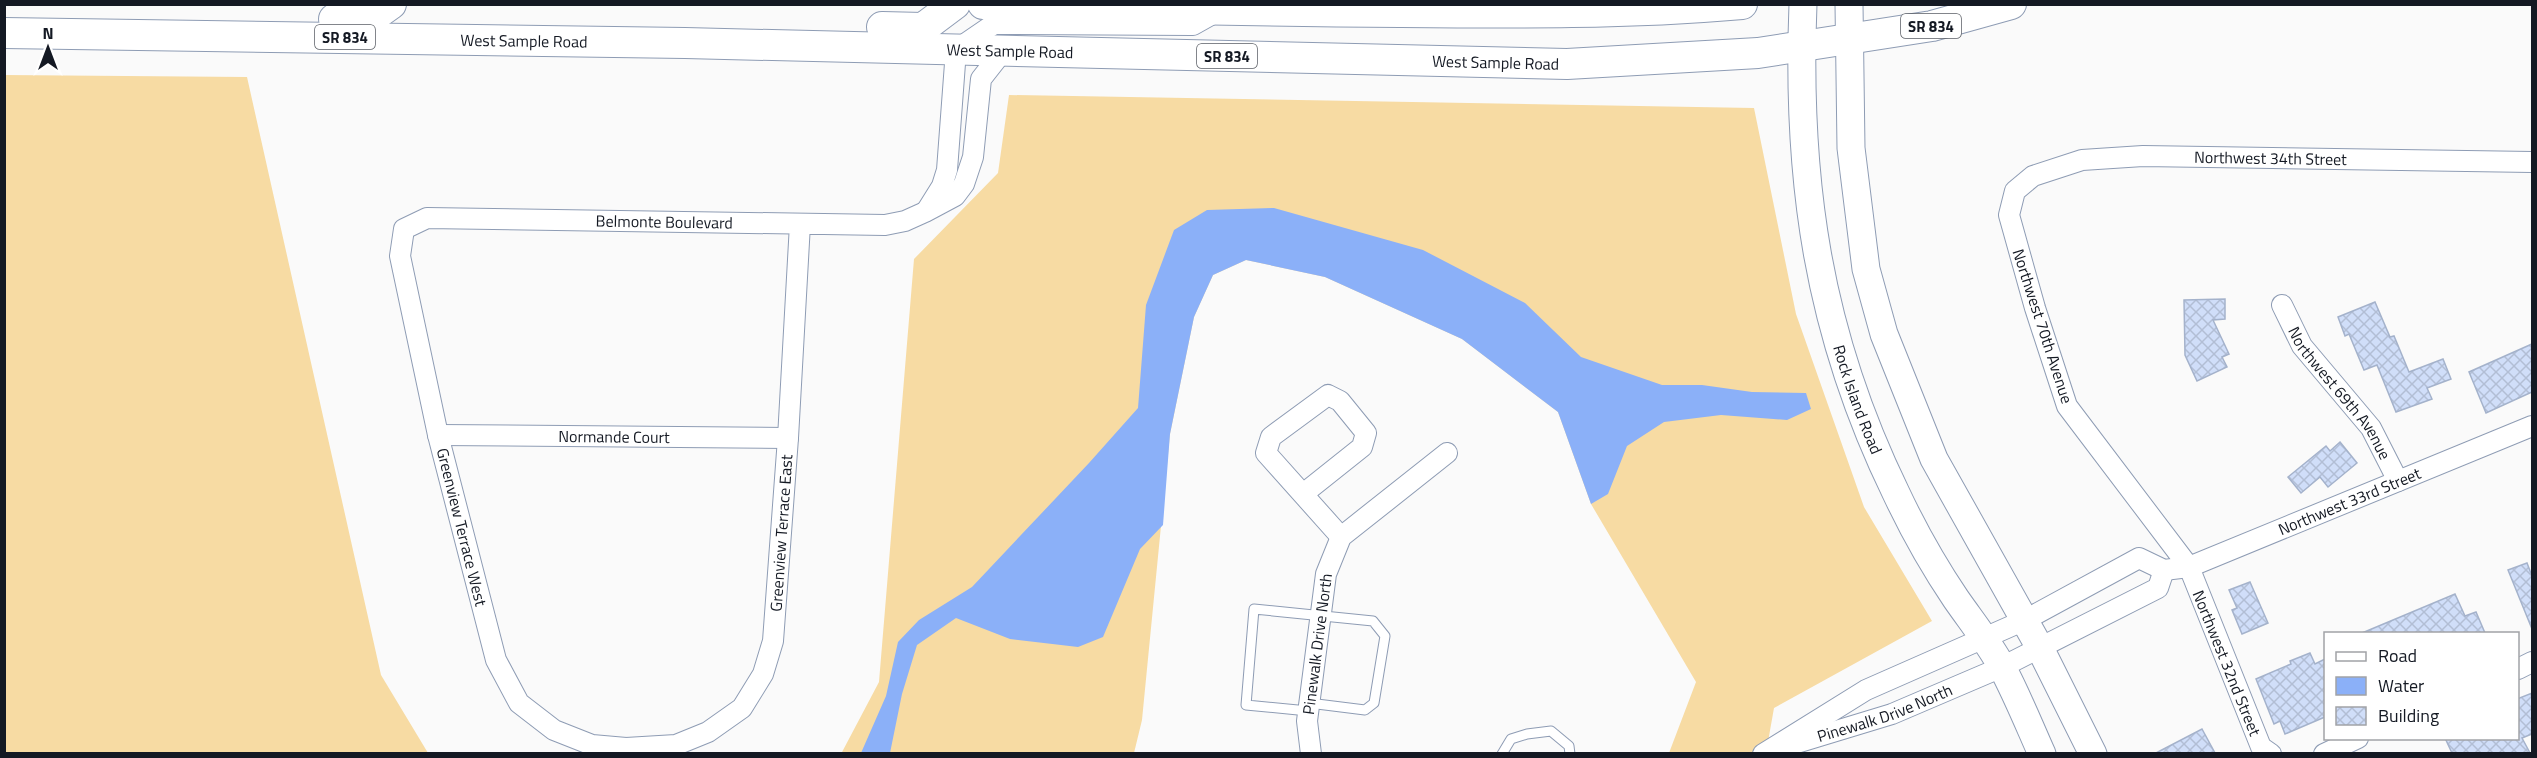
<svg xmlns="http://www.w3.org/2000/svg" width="2537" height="758" viewBox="0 0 2537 758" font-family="'Titillium Web',sans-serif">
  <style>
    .grass { fill: #f7dba3 }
    .water { fill: #8bb0f8 }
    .building { fill: url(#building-cross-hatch); stroke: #a4b2cb; stroke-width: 1.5 }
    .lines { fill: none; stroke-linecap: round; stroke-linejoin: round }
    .lane-casing { stroke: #8e9cb4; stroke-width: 11 }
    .street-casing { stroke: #8e9cb4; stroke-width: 22 }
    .secondary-casing { stroke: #8e9cb4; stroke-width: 29 }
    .primary-casing { stroke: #8e9cb4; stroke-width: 32 }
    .lane { stroke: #fff; stroke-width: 9 }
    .street { stroke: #fff; stroke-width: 20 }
    .secondary { stroke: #fff; stroke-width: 27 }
    .primary { stroke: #fff; stroke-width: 30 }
    .labels { text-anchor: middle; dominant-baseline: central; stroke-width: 5; stroke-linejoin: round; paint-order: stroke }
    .shield { fill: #fff; stroke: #5a5e65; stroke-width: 1.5 }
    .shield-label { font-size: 15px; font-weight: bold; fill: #141923 }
    .street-label { font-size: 16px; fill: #141923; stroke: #fff }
  </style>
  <defs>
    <pattern id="building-cross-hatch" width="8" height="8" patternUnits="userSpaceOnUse" patternTransform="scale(1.5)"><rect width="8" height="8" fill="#d0def9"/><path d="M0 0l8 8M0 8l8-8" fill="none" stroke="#b2bed5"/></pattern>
  </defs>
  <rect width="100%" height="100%" fill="#fafafa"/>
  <!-- grass -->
  <path class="grass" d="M5 75 247 77 381 675 428 753H5Z
    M1009 95 1754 108 1796 314 1864 507 1932 621 1774 708 1766 753H1669L1696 682 1591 504 1558 412 1462 339 1325 277 1246 260 1213 275 1194 317 1170 434 1142 720 1134 753 841 754 879 682 914 259 998 173Z"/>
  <!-- water -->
  <path class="water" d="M1274 208 1423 250 1525 303 1581 357 1662 385H1702L1752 392 1806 393 1811 409 1787 420 1721 415 1664 422 1627 446 1608 494 1591 504 1558 412 1462 339 1325 277 1246 260 1213 275 1194 317 1170 434 1163 525 1140 549 1103 637 1078 647 1010 639 956 618 917 645 902 694 890 753H861L886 696 898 642 919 620 972 587 1089 463 1138 408 1146 305 1174 230 1207 210Z"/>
  <!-- building -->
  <path class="building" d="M2225 299V319L2213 320 2229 354 2222 357 2227 367 2197 381 2185 355 2184 300Z
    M2375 302 2390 337 2394 336 2409 372 2443 359 2451 379 2427 388 2432 399 2396 412 2377 365 2364 370 2349 334 2345 336 2338 317Z
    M2532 344V392L2486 413 2469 372Z
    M2340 442 2357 463 2328 487 2320 477 2301 493 2288 477 2326 446 2330 451Z
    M2527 563 2532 576V629L2508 570Z
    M2250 582 2268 623 2242 634 2232 610 2237 608 2229 590Z
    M2455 594 2465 616 2476 612 2485 633H2362Z
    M2310 653 2315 664 2325 659V717L2285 734 2280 721 2274 724 2256 679 2291 664 2290 661Z
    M2532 693V734L2522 738 2530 753H2452L2445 738H2517V699Z
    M2202 729 2215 753H2156Z"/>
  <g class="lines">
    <defs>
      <path id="lane" d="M1308 711 1246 705 1254 609 1373 621 1385 636 1374 703 1365 710 1309 703
        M1502 754 1511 739 1527 734 1551 731 1569 746 1570 754"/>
      <g id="street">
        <path d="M927 210 942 186 947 170 956 50 994 24 1193 25 1218 11"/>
        <path id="s1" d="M800 224 788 438 773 641 763 674 742 708 708 732 676 745 626 748 592 745 554 730 519 703 496 660 438 435 400 256 404 229 427 218 885 225 905 221 925 212 955 196 964 184 973 157 981 79 1003 51"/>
        <path id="s2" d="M2282 305 2302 346 2371 428 2398 481"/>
        <path id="s3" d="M438 435 788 438"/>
        <path d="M1303 494 1362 447 1366 433 1340 401 1328 395 1271 437 1266 453 1341 537"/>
        <path d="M2518 669 2532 662"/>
        <path id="s4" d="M1790 745 1892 714 2002 667 2158 588 2164 570"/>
        <path id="s5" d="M1311 754 1307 721 1326 574 1341 537 1447 453"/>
        <path id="s6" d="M1763 754 1866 690 2025 620 2139 558 2164 570 2189 567 2532 426"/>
        <path id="s7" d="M2271 754 2261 747 2189 567 2067 406 2035 308 2009 215 2015 191 2033 176 2082 160 2143 156 2532 162"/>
        <path d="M2324 754 2358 738"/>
      </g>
      <g id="secondary">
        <path id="s8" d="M1803 4C1796 181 1818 333 1896 493 1912 527 1935 568 1956 599 1972 622 1989 643 2002 667 2017 695 2029 725 2042 754"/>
        <path d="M1849 4 1851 148 1866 269 1884 334 1934 459 2040 648 2093 754"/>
      </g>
      <g id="primary">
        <path d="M983 4C1122 8 1262 11 1401 12 1515 13 1628 14 1742 4"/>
        <path d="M334 19H370L391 4"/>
        <path d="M882 27 923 28 955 4"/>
        <path id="s9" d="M4 33 685 43 1567 64 1758 53 1932 26 2011 4"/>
      </g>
    </defs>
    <!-- lane casing -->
    <use href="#lane" class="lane-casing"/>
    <!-- street casing -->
    <use href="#street" class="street-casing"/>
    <!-- secondary casing -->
    <use href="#secondary" class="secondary-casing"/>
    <!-- primary casing -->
    <use href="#primary" class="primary-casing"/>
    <!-- lane -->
    <use href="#lane" class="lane"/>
    <!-- street -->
    <use href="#street" class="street"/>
    <!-- secondary -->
    <use href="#secondary" class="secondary"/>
    <!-- primary -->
    <use href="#primary" class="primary"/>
  </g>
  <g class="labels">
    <!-- shield labels -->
    <g class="shield">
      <rect x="1901" y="14" width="60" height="24" rx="4.5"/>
      <rect x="315" y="25" width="60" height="24" rx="4.5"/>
      <rect x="1197" y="44" width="60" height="24" rx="4.5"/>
    </g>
    <g class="shield-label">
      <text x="1931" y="26">SR 834</text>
      <text x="345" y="37">SR 834</text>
      <text x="1227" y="56">SR 834</text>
    </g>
    <!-- street labels -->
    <g class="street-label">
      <text stroke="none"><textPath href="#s9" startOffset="520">West Sample Road</textPath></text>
      <text stroke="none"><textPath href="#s9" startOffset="1006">West Sample Road</textPath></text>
      <text stroke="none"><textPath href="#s9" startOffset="1492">West Sample Road</textPath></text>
      <text stroke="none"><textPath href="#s7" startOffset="896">Northwest 34th Street</textPath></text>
      <text stroke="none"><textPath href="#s1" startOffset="1492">Belmonte Boulevard</textPath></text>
      <text transform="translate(2043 326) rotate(72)">Northwest 70th Avenue</text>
      <text stroke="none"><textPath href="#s2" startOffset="106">Northwest 69th Avenue</textPath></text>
      <text stroke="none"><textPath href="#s8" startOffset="402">Rock Island Road</textPath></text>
      <text stroke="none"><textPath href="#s3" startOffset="176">Normande Court</textPath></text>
      <text stroke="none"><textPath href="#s6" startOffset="651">Northwest 33rd Street</textPath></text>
      <text transform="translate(462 527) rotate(76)">Greenview Terrace West</text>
      <text transform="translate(781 533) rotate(-86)">Greenview Terrace East</text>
      <text stroke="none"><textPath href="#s5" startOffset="111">Pinewalk Drive North</textPath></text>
      <text transform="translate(2227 663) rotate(68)">Northwest 32nd Street</text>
      <text stroke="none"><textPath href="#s4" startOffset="100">Pinewalk Drive North</textPath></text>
    </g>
  </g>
  <!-- border -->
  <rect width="2537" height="758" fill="none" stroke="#141923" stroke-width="12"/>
  <!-- legend -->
  <rect x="2324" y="632" width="195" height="108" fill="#ffffff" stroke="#a1a3a7" stroke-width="1.5"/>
  <rect x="2336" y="652" width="30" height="9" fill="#ffffff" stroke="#a1a3a7" stroke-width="1.5"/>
  <text x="2378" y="662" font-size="18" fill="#141923">Road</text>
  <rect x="2336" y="677" width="30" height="18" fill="#8bb0f8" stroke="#a1a3a7" stroke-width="1.5"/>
  <text x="2378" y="692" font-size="18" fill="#141923">Water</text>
  <rect x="2336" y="707" width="30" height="18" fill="url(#building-cross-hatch)" stroke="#a1a3a7" stroke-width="1.5"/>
  <text x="2378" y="722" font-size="18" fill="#141923">Building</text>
  <!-- north arrow -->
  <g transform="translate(48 48)" stroke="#ffffff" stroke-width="4.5" paint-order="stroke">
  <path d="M0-4.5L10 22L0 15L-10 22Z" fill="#141923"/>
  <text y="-9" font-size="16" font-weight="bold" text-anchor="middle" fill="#141923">N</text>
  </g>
</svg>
